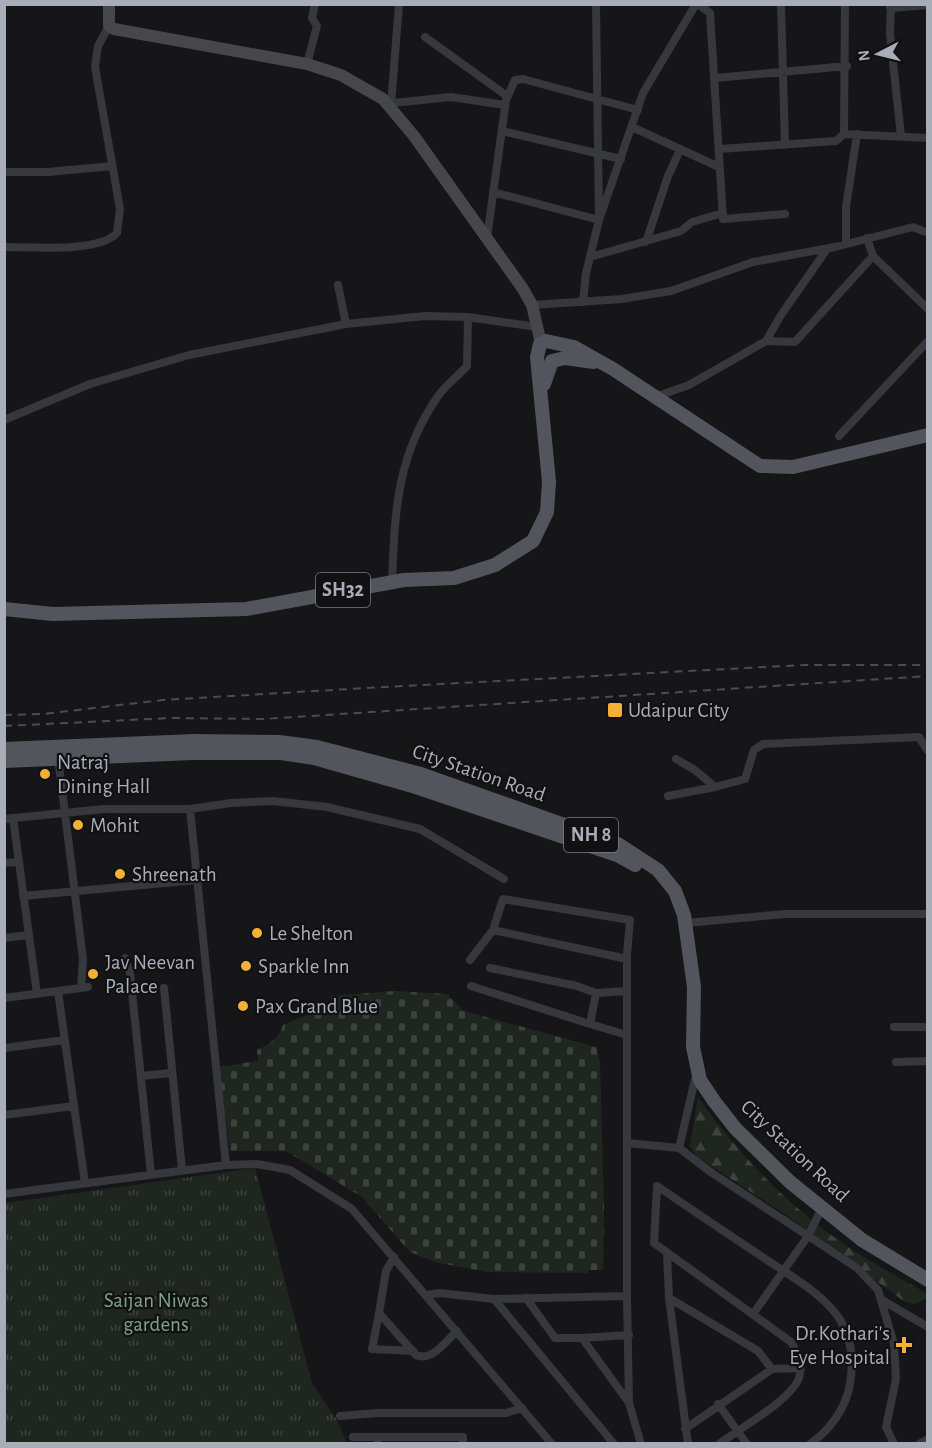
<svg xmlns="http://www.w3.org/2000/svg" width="932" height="1448" viewBox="0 0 932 1448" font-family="'Alegreya Sans',sans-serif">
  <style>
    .forest { fill: url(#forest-firs) }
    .cemetery { fill: url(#cemetery-stones) }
    .park { fill: url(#park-tufts) }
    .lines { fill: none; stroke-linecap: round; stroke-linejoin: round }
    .street { stroke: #37383d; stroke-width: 8 }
    .secondary { stroke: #45474d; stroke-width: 12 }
    .primary { stroke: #53555c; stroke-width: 14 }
    .rail { stroke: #4a4c52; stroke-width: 2; stroke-dasharray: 8 6; stroke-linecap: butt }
    .poi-dot { fill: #f2b134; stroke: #111113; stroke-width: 2 }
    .labels { text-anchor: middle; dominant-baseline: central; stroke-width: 4.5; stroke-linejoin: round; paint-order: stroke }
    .shield { fill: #111113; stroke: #7b7e86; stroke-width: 1.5 }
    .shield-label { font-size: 20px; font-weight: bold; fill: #a8adb8 }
    .poi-label { font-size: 21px; fill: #a8adb8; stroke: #111113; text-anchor: start }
    .street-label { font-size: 21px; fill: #a8adb8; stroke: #111113 }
    .park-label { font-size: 21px; fill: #7fa381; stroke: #111113 }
  </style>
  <defs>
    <pattern id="forest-firs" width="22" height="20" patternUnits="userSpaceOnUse" patternTransform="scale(1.5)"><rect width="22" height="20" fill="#1e261f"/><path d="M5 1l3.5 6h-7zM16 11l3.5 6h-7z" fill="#3c433d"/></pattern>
    <pattern id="cemetery-stones" width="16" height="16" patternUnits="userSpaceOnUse" patternTransform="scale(1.5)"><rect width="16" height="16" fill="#1e261f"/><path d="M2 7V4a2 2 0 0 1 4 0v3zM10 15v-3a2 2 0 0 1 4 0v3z" fill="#3c433d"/></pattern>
    <pattern id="park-tufts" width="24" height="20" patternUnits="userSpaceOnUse" patternTransform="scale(1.5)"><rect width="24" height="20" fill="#1e261f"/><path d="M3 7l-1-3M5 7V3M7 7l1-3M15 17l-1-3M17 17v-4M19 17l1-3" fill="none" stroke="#3c433d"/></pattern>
  </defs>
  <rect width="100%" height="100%" fill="#161618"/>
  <!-- forest -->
  <path class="forest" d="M698 1097C739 1155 789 1207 848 1247 874 1264 901 1278 927 1294V1298L915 1304 905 1302 786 1215 696 1156 690 1146Z"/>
  <!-- cemetery -->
  <path class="cemetery" d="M395 991 447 994 464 1011 596 1047 600 1062 604 1209 603 1270H588V1273L487 1272 435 1262 410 1252 362 1197 286 1151H230L219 1067 258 1061 257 1050C268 1045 280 1038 283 1025L333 1004 330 996Z"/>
  <!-- park -->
  <path class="park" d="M255 1168 312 1383 337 1420 347 1443 5 1444V1203Z"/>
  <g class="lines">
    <!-- street -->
    <path class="street" d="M698 4 710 13 723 219 785 214
      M781 4 785 145
      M891 4 890 34 901 136
      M890 8 928 5
      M425 37 507 96
      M307 64 317 26 312 18 315 4
      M715 78 847 66
      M393 103 451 97 505 105
      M391 105 399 4
      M632 127 719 167
      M502 131 621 159
      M844 134 845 4
      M719 149 836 141 844 134 928 138
      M4 172H48L112 166
      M493 192 599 220 596 4
      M487 238 506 100 515 80 523 79 638 110
      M867 238 873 256 928 309
      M646 242 668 176 680 150
      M846 244V207L857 134
      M4 247C32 247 98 253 117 233L120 209 95 67 98 46 109 26
      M590 257 681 231 692 222 723 213
      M338 285 346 324
      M583 302 586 273 599 220 643 93 696 4
      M532 305 622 299 671 291 753 262 835 247 913 227 928 233
      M766 341 781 315 827 249
      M655 397 689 385 766 341 795 342 873 256
      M4 420 90 384 189 355 346 324 425 316 468 317 537 327
      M839 436 928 341
      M392 582C395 512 396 457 438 396 446 385 458 376 467 366L468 317
      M58 757 83 959 81 988
      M715 787 745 779 754 750 763 744 919 737 928 751
      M668 796 715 787 695 770 676 759
      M190 809 226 1165
      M13 818 37 994
      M4 819 104 809H190L231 803 273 801 327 807 420 829 504 879
      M4 863 18 862
      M23 896 197 880
      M686 923 785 914H928
      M493 930 627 959
      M4 938 29 935
      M125 958 130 973 151 1174
      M470 960 493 930 503 899 630 920 627 954V1296L494 1299
      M490 968 577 986 596 993 590 1024 627 1035
      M471 986 590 1024
      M164 988 182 1170
      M58 991 88 987
      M596 993 627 991
      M4 998 58 991 74 1106
      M894 1027H928
      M4 1048 65 1040
      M896 1062 928 1061
      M696 1075 679 1148 712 1173 857 1268 878 1290 894 1344 896 1379 886 1427 894 1444
      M141 1076 171 1073
      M4 1115 74 1106 85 1183
      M627 1143 679 1148
      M4 1194 226 1165 257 1164 290 1170 352 1209 552 1444
      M667 1253 669 1298
      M394 1257 386 1271 379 1313 416 1355C432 1362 446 1341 457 1331
      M427 1295 440 1293 494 1299 614 1444
      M627 1296 629 1403 641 1444
      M526 1298 555 1338H582L629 1403
      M882 1300 928 1327
      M379 1313 372 1349 413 1351
      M753 1314 808 1236 822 1208
      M582 1338 629 1335
      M718 1404 747 1444
      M340 1416 378 1413H506L522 1408
      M685 1429 772 1369 801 1368
      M353 1437H377
      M378 1444 377 1437H463V1444
      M688 1444 669 1298 758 1351 772 1369
      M719 1444C739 1429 791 1400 799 1378 803 1365 797 1353 791 1342L654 1243 657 1186C692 1210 728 1234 764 1258 789 1275 821 1292 839 1318 852 1338 854 1361 850 1384 846 1408 830 1430 810 1444
      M919 1444 928 1439"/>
    <!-- secondary -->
    <path class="secondary" d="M109 4V26L114 29 307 64 341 75 383 99 414 136 523 289 532 305 541 343"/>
    <!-- primary -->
    <path class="primary" d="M544 384 552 361 565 358 594 362
      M4 609 53 614 246 609 404 580 454 578 495 565 533 541 547 512 549 482 537 357 540 344 546 341 574 347 613 369 760 466 793 467 928 435
      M4 749 194 741 279 742 317 747 421 774 618 844 658 870 675 891 684 915 694 987 693 1047 700 1080 714 1101 735 1128 790 1182 862 1240 928 1280
      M4 761 193 753H281L314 758 416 787 617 855 635 865"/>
    <!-- rail -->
    <path class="rail" d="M4 715 43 714 163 700 366 688 803 665H928
      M4 726 171 718 264 719 928 676"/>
  </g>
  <!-- markers -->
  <g class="poi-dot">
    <rect x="607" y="702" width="16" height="16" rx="3"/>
    <circle cx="45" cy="774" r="6"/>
    <circle cx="78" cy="825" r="6"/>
    <circle cx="120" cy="874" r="6"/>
    <circle cx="257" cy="933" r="6"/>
    <circle cx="246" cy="966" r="6"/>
    <circle cx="93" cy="974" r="6"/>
    <circle cx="243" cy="1006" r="6"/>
    <path d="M901 1336h6v6h6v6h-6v6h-6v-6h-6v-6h6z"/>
  </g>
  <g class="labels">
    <!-- shield labels -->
    <g class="shield">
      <rect x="316" y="573" width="54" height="34" rx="4.5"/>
      <rect x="564" y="818" width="54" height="34" rx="4.5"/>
    </g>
    <g class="shield-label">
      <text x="343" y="590">SH32</text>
      <text x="591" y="835">NH 8</text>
    </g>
    <!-- poi labels -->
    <g class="poi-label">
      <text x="628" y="710">Udaipur City</text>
      <text x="57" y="762">Natraj<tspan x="57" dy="24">Dining Hall</tspan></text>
      <text x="90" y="825">Mohit</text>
      <text x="132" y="874">Shreenath</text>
      <text x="269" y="933">Le Shelton</text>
      <text x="105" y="962">Jav Neevan<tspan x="105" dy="24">Palace</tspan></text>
      <text x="258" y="966">Sparkle Inn</text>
      <text x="255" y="1006">Pax Grand Blue</text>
      <text x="890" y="1333" text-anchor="end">Dr.Kothari's<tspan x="890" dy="24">Eye Hospital</tspan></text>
    </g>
    <!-- street labels -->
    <g class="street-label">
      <text transform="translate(479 773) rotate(19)">City Station Road</text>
      <text transform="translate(795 1151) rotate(43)">City Station Road</text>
    </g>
    <!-- park labels -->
    <g class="park-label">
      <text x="156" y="1300">Saijan Niwas<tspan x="156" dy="24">gardens</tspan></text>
    </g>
  </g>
  <!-- border -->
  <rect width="932" height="1448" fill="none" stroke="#a8adb8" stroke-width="12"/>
  <!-- north arrow -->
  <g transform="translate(878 54) rotate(263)" stroke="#111113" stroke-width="4.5" paint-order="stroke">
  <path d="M0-4.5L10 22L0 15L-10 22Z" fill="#a8adb8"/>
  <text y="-9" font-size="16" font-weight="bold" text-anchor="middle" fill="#a8adb8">N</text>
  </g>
</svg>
